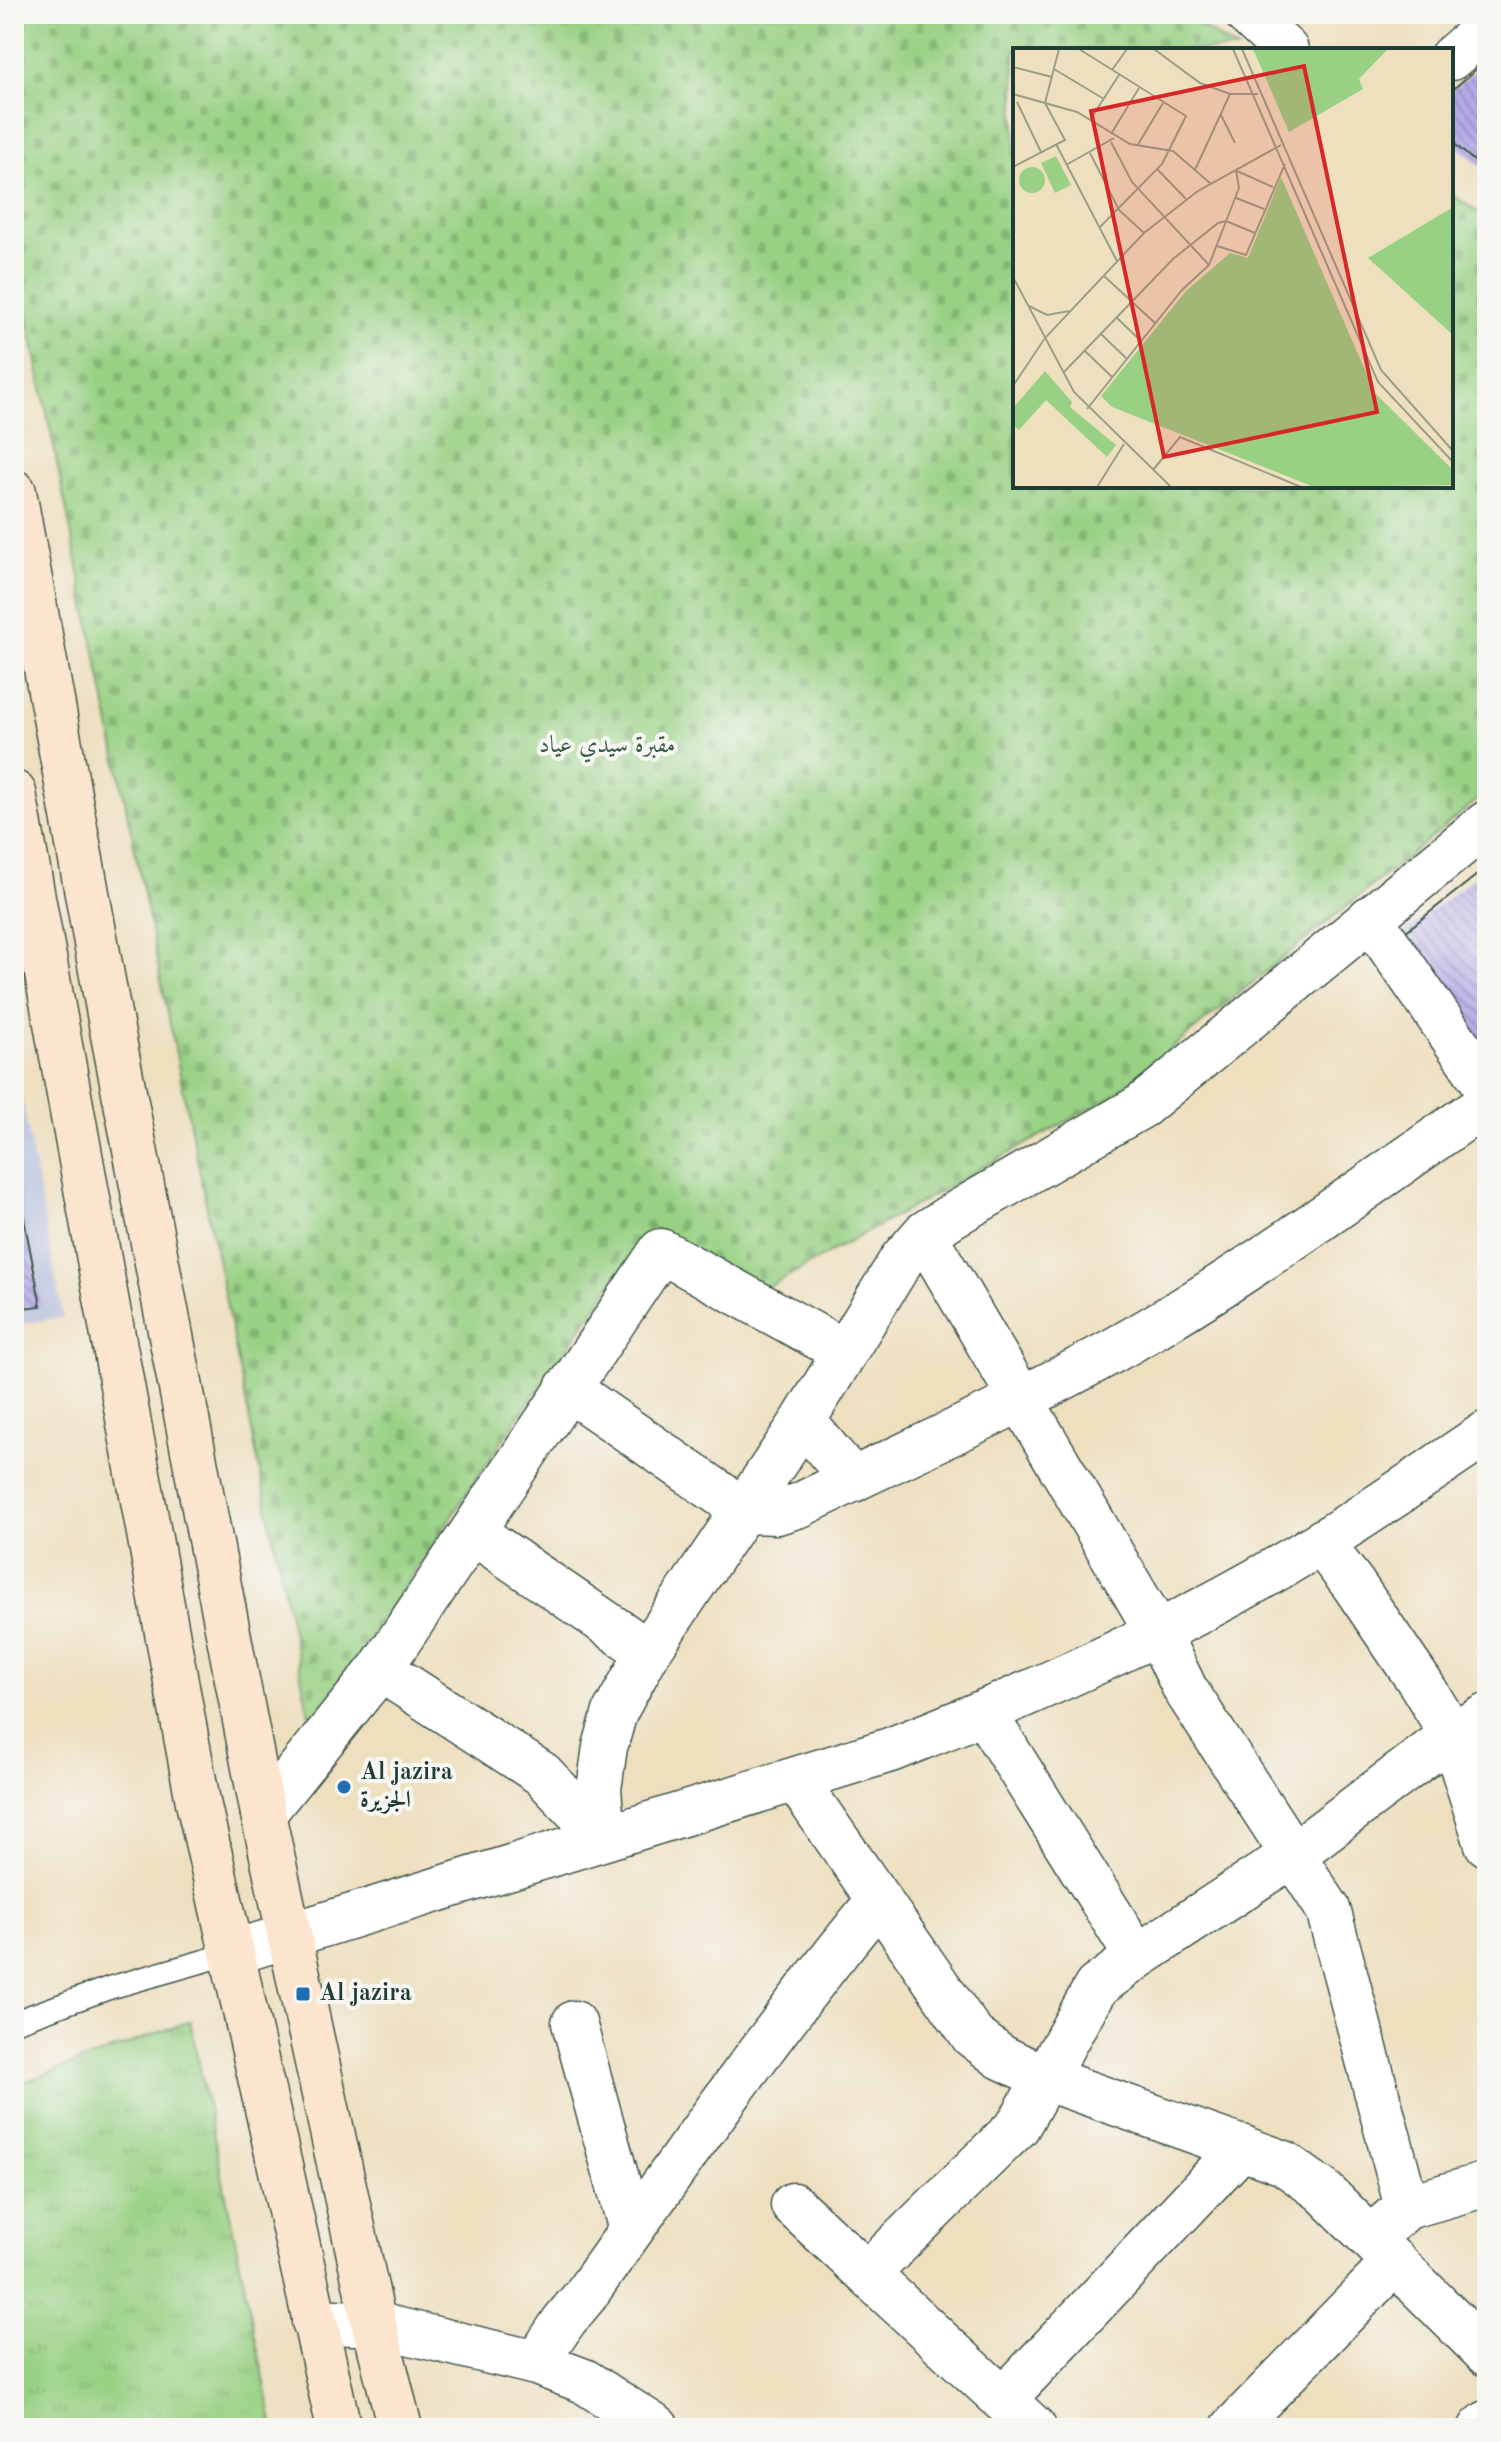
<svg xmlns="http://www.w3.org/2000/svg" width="1501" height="2442" viewBox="0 0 1501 2442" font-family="'Old Standard TT',Amiri,serif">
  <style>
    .industrial { fill: #bcc3de }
    .grass { fill: url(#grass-tufts); stroke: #5c875c; stroke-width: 2 }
    .cemetery { fill: url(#cemetery-stones); stroke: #5c875c; stroke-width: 2 }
    .building { fill: url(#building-back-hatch) }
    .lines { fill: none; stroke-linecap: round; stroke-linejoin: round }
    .service-casing { stroke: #3e5549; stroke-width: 25 }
    .minor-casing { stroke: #3e5549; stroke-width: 47 }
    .secondary-casing { stroke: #3e5549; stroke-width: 47 }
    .service { stroke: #fff; stroke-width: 22 }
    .minor { stroke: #fff; stroke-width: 44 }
    .secondary { stroke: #fce5cf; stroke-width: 44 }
    .poi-dot { fill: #1f6fb2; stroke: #f6f6f2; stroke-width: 3 }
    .labels { text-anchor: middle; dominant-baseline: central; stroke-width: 8; stroke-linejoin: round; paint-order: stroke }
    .park-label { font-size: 24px; fill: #375b44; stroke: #f6f6f2 }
    .poi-label { font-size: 24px; font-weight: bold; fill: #1f3d34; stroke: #f6f6f2; text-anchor: start }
    .inset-road { fill: none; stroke: #9b9e87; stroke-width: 2 }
    .view { fill: #d62828; fill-opacity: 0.15; stroke: #d62828; stroke-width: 4 }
    .inset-edge { fill: none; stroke: #1f3d34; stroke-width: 4 }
  </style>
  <defs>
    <pattern id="grass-tufts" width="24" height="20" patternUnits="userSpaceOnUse" patternTransform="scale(2)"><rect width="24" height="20" fill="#99d184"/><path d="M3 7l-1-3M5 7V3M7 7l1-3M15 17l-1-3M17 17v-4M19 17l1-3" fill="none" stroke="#83b473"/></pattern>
    <pattern id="cemetery-stones" width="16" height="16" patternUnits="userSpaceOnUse" patternTransform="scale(2)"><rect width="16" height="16" fill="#99d184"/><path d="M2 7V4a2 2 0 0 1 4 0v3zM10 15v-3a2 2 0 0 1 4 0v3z" fill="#83b473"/></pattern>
    <pattern id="building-back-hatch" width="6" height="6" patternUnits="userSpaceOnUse" patternTransform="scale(2)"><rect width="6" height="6" fill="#b4aae7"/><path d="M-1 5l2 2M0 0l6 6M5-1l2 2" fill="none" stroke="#928cbc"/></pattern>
  </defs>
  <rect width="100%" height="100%" fill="#f6f6f2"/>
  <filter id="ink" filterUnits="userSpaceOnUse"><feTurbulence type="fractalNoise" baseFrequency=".0125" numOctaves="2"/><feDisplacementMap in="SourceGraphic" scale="16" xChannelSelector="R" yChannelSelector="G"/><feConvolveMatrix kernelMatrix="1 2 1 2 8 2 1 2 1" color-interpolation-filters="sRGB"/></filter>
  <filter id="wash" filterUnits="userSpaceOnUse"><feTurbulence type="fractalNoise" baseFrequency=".006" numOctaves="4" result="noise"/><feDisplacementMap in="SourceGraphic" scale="32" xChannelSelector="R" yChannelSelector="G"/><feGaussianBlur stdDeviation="1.8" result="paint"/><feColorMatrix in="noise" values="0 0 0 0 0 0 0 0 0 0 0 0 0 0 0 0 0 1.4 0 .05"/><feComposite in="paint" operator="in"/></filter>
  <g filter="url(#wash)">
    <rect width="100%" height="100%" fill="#eedfbf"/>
    <!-- industrial -->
    <path class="industrial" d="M14 1057 63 1317 14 1325Z"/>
    <!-- grass -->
    <path class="grass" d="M190 2021 274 2428H14V2086Z"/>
    <!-- cemetery -->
    <path class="cemetery" d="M14 14H1183L1237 50H1015V486H1451V194L1487 218V792L1114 1095 764 1289 652 1227 506 1435 311 1725 14 249Z"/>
    <g id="blocks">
      <!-- building -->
      <path class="building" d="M1487 60V172L1451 141V91Z
        M1487 867V1059L1400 936Z
        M14 1168 41 1306 14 1309Z"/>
    </g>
  </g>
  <g filter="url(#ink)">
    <use href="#blocks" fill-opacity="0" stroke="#3e5549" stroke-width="2"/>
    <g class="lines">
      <defs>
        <path id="service" d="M14 2022 109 1988 232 1953"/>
        <path id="minor" d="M1247 14 1286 50
          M1451 58 1487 27
          M1370 918 1487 1087
          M924 1234 1158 1633 1185 1689 1328 1909 1407 2207
          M567 1388 745 1511 777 1512 800 1505C919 1447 1042 1394 1156 1326 1270 1258 1378 1178 1487 1103
          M803 1421 853 1480
          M473 1532 648 1652
          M1321 1543 1353 1584 1421 1684 1452 1735 1487 1844
          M380 1669 542 1774 603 1838
          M984 1713 1137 1957
          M796 1780 973 2036 1001 2057 1045 2078 1284 2163 1323 2191 1487 2354
          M263 1814 380 1669 661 1251 845 1352
          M603 1838 599 1789 605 1747 615 1712 648 1652 803 1421 902 1259 924 1234 950 1217 1142 1106 1487 823
          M232 1953 890 1750C1038 1692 1185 1626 1320 1543 1377 1509 1432 1469 1487 1433
          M574 2023 631 2230
          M793 2205 867 2274
          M1384 2227 1407 2207 1487 2184
          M314 2321 374 2324 536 2363 564 2321 584 2297C679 2162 774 2027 879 1900
          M536 2363 584 2381 657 2428
          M1003 2400 1242 2147
          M1034 2428 867 2274 1018 2126 1096 1987 1137 1957 1294 1854 1452 1735 1487 1716
          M1233 2428 1395 2262
          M1481 2428 1487 2423"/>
        <path id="secondary" d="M14 492 109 1014 263 1814 374 2324 400 2428
          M14 793 198 1802 339 2428"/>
      </defs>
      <!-- service casing -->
      <use href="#service" class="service-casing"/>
      <!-- minor casing -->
      <use href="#minor" class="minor-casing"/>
      <!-- secondary casing -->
      <use href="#secondary" class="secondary-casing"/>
      <!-- service -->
      <use href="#service" class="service"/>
      <!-- minor -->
      <use href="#minor" class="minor"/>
      <!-- secondary -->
      <use href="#secondary" class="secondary"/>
    </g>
  </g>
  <!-- markers -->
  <g class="poi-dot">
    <circle cx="344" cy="1787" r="8"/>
    <rect x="295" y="1986" width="16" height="16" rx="4"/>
  </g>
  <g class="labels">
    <!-- park labels -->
    <g class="park-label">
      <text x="607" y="746">مقبرة سيدي عياد</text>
    </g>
    <!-- poi labels -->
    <g class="poi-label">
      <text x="360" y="1773">Al jazira<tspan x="360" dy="28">الجزيرة</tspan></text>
      <text x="319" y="1994">Al jazira</text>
    </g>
  </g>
  <!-- overview -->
  <g transform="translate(1013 48)">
    <rect width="440" height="440" fill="#eedfbf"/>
    <path d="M240 1H375L346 31 350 41 276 84ZM440 159V287L355 210Z" fill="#99d184"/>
    <path d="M268 129 362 345 440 422V437L301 439 99 359 88 348 173 243 217 205 235 210Z" fill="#99d184"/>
    <path d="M43 108 58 137 42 145 28 115ZM6 132a13 13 0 1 1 26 0a13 13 0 1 1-26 0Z" fill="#99d184"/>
    <path d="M32 323 59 354 57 359 103 397 94 409 33 352 6 382 0 377V360Z" fill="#99d184"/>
    <path class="inset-road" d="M66 1 173 68 149 116 86 180M141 1 187 35 217 46M220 1 365 334 440 414M229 1 368 322 440 403M0 19 39 29M41 21 91 51M99 22 114 1M0 46 64 64 117 96 160 103 198 136M4 54 28 104M208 67 222 95M77 72 106 27M98 86 126 40M98 94 119 134 196 217M43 96 104 213M124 98 150 55M77 105 106 162 131 185M53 117 101 90M0 119 52 92 32 55 46 1M144 121 173 151M182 122 217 46H245M224 123 260 139M223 150 251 161M204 198 233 207 272 116M90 227 142 275M0 229 61 344 158 439M16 258 34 267 56 263M104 270 128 293M88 286 114 311M72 303 99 329M50 325 160 211 205 175 213 173 242 185M0 338 32 290 131 185 185 143 268 97M74 361 169 242 196 217 226 140 223 122M140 422 167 389 288 439M84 439 111 396"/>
    <path class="view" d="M291 18 364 364 151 409 78 63Z"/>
    <rect width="440" height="440" class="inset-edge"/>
  </g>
  <!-- margin -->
  <rect width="1501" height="2442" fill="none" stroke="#f6f6f2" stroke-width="48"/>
</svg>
